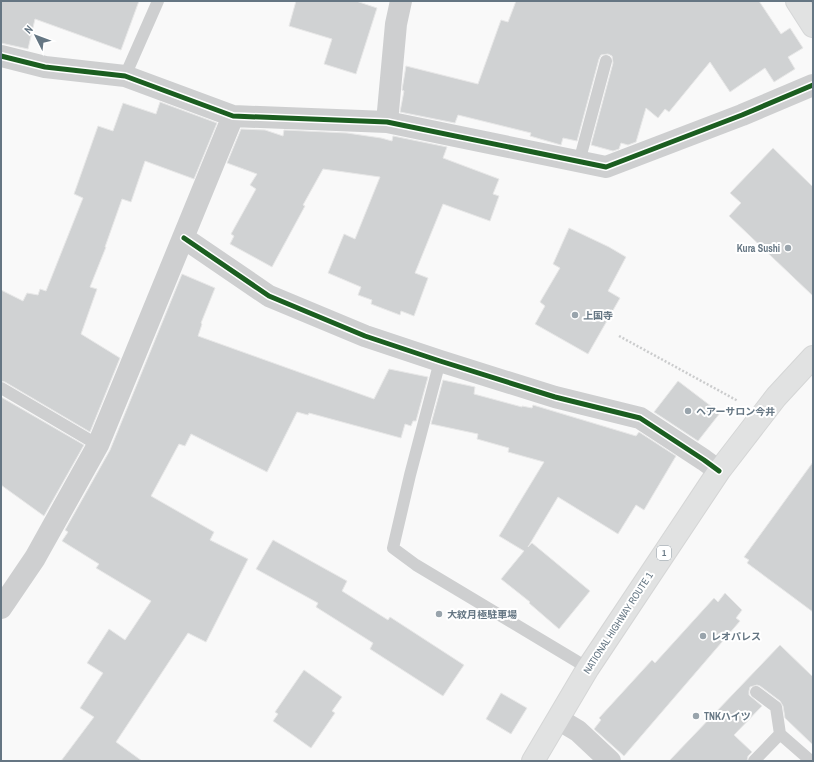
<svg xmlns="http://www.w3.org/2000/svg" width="814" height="762" viewBox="0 0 814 762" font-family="'Archivo Narrow','Noto Sans JP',sans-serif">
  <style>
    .building { fill: #d0d2d3; stroke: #e8e8e8 }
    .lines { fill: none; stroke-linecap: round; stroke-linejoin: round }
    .secondary-casing { stroke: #d5d6d7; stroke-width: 24 }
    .highway-casing { stroke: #d5d6d6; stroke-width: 24 }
    .path { stroke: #cbcccd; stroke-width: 2.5; stroke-dasharray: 2 2; stroke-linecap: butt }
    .lane { stroke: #cecfd0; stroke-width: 12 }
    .street { stroke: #cecfd0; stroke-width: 22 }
    .secondary { stroke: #e1e2e2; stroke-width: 22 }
    .highway { stroke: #e1e2e2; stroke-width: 22 }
    .cycleway-casing { stroke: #fff; stroke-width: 8 }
    .cycleway { stroke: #1b5e20; stroke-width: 5 }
    .poi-dot { fill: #99a4ac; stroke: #fff; stroke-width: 1.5 }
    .labels { text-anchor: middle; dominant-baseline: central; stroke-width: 4; stroke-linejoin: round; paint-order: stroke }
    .shield { fill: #fff; stroke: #939fa8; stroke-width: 1 }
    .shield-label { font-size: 9px; font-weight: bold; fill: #657683 }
    .poi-label { font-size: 10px; font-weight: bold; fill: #657683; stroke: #fff; text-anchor: start }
    .street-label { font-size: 10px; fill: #657683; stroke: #fff }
  </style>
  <rect width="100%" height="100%" fill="#f9f9f9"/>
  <!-- building -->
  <path class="building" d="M1 1H139L121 50 35 19 28 49 1 43Z
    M296 1H356L377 8 356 74 324 64 332 39 289 26Z
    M516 1H759L781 34 790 28 803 48 788 57 795 69 774 82 765 68 730 92 710 62 669 112 665 109 658 118 646 108 636 142 628 145 621 143 619 149 613 151 591 145 613 63 612 56 608 54 601 55 599 59 577 141 563 138 561 145 530 136 531 133 458 115 455 123 400 112 404 91 402 90 406 66 478 84 501 20 508 22Z
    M160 102 217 123 194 179 145 161 131 202 122 199 105 247H106L90 287 97 289 81 334 120 358 90 432 5 382 1 381V290L23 301 27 293 38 295 40 289 46 291 83 198 74 194 98 126 113 131 123 103 156 114Z
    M241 129 265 130 283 136 284 130 347 133 381 138 392 141 393 136 447 147 443 158 499 179 493 194 499 196 490 221 443 204 415 273 428 278 414 316 401 311 400 315 371 304 372 300 358 295 361 287 328 273 344 234 355 239 380 177 323 169 303 205 305 206 272 267 230 244 234 236 231 234 256 189 250 185 257 174 227 163Z
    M773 148 813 187V296L729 216 741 203 730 193Z
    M569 228 609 247 626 257 608 291 620 298 588 354 535 324 545 306 540 302 560 268 553 264Z
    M182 274 215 288 201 323 202 324 198 336 374 399 389 369 428 377 416 421H413L411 426 405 424 401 438 309 413 308 415 297 412 267 472 191 434 185 446 179 444 151 496 214 532 210 540 248 559 206 642 188 633 116 742 142 761H61L94 717 80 708 103 673 87 663 109 629 125 640 151 601 96 568 99 564 62 541 68 532 65 530 110 450Z
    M443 380 475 387 474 394 522 407V406L532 408 533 405 636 436 639 432 676 456 644 510 636 505 618 534 558 497 528 547 532 543 590 591 559 629 529 603 530 602 501 579 524 551 499 536 544 462 508 452 509 448 477 439 478 434 431 424Z
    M678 381 720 413 698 441 654 412Z
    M1 397 84 445 44 516 1 485Z
    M813 462V612L747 563 749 560 744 557Z
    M273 540 347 581 342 591 388 620 390 617 464 665 443 696 370 649 373 643 316 607 318 603 256 569Z
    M725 593 742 610 736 618 740 621 624 756 594 729 601 720 599 718 652 660 655 663 714 598 718 602Z
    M780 645 813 677V745L785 718 783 706 780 701 760 686 757 685 750 687 749 691V695L762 706 734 735 752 752 748 756 747 761H669Z
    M304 670 342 697 332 711 335 713 311 748 273 721 278 714 275 712Z
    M501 693 527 708 511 734 486 719Z"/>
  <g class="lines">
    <defs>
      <path id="secondary" d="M797 1 813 26"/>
      <path id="highway" d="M533 761 588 668 719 471 776 397 813 357"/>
    </defs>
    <!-- secondary casing -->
    <use href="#secondary" class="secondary-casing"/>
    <!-- highway casing -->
    <use href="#highway" class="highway-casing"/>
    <!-- path -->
    <path class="path" d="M619 336 738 401"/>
    <!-- lane -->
    <path class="lane" d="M125 76 158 1
      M579 162 606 61
      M440 361 410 475 393 548 416 565 588 668
      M1 388 98 445
      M780 734 811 761
      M754 761 780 734 776 707 756 692"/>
    <!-- street -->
    <path class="street" d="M1 56 45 67 125 76 233 116 387 122 606 167 742 115 813 85
      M387 122 396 24 401 1
      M184 238 269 296 365 336 440 361 555 397 640 418 704 460 719 471
      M1 608 35 558 98 445 233 116
      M558 719 578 731 610 761"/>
    <!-- secondary -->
    <use href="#secondary" class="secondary"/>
    <!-- highway -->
    <use href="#highway" class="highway"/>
    <defs>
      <path id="cycleway" d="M1 56 45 67 125 76 233 116 387 122 606 167 742 115 813 85
        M184 238 269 296 365 336 440 361 555 397 640 418 704 460 719 471"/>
    </defs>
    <!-- cycleway casing -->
    <use href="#cycleway" class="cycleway-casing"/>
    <!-- cycleway -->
    <use href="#cycleway" class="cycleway"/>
  </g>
  <!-- markers -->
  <g class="poi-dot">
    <circle cx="788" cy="248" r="4"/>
    <circle cx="575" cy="315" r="4"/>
    <circle cx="688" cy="411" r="4"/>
    <circle cx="439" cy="614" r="4"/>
    <circle cx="703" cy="636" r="4"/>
    <circle cx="696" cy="716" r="4"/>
  </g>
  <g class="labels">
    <!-- shield labels -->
    <rect class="shield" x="657" y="546" width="14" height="14" rx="3"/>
    <g class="shield-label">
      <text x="664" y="553">1</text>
    </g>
    <!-- poi labels -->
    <g class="poi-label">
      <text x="780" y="248" text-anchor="end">Kura Sushi</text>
      <text x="583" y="315">上国寺</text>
      <text x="696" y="411">ヘアーサロン今井</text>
      <text x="447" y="614">大紋月極駐車場</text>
      <text x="711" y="636">レオパレス</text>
      <text x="704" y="716">TNKハイツ</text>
    </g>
    <!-- street labels -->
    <g class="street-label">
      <text transform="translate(618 623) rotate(-57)">NATIONAL HIGHWAY ROUTE 1</text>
    </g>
  </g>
  <!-- border -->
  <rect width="814" height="762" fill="none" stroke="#657683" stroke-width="4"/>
  <!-- north arrow -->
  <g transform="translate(36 36) rotate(312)" stroke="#ffffff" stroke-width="3" paint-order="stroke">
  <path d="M0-3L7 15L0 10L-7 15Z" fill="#657683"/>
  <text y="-6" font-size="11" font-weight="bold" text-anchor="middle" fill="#657683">N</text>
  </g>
</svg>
